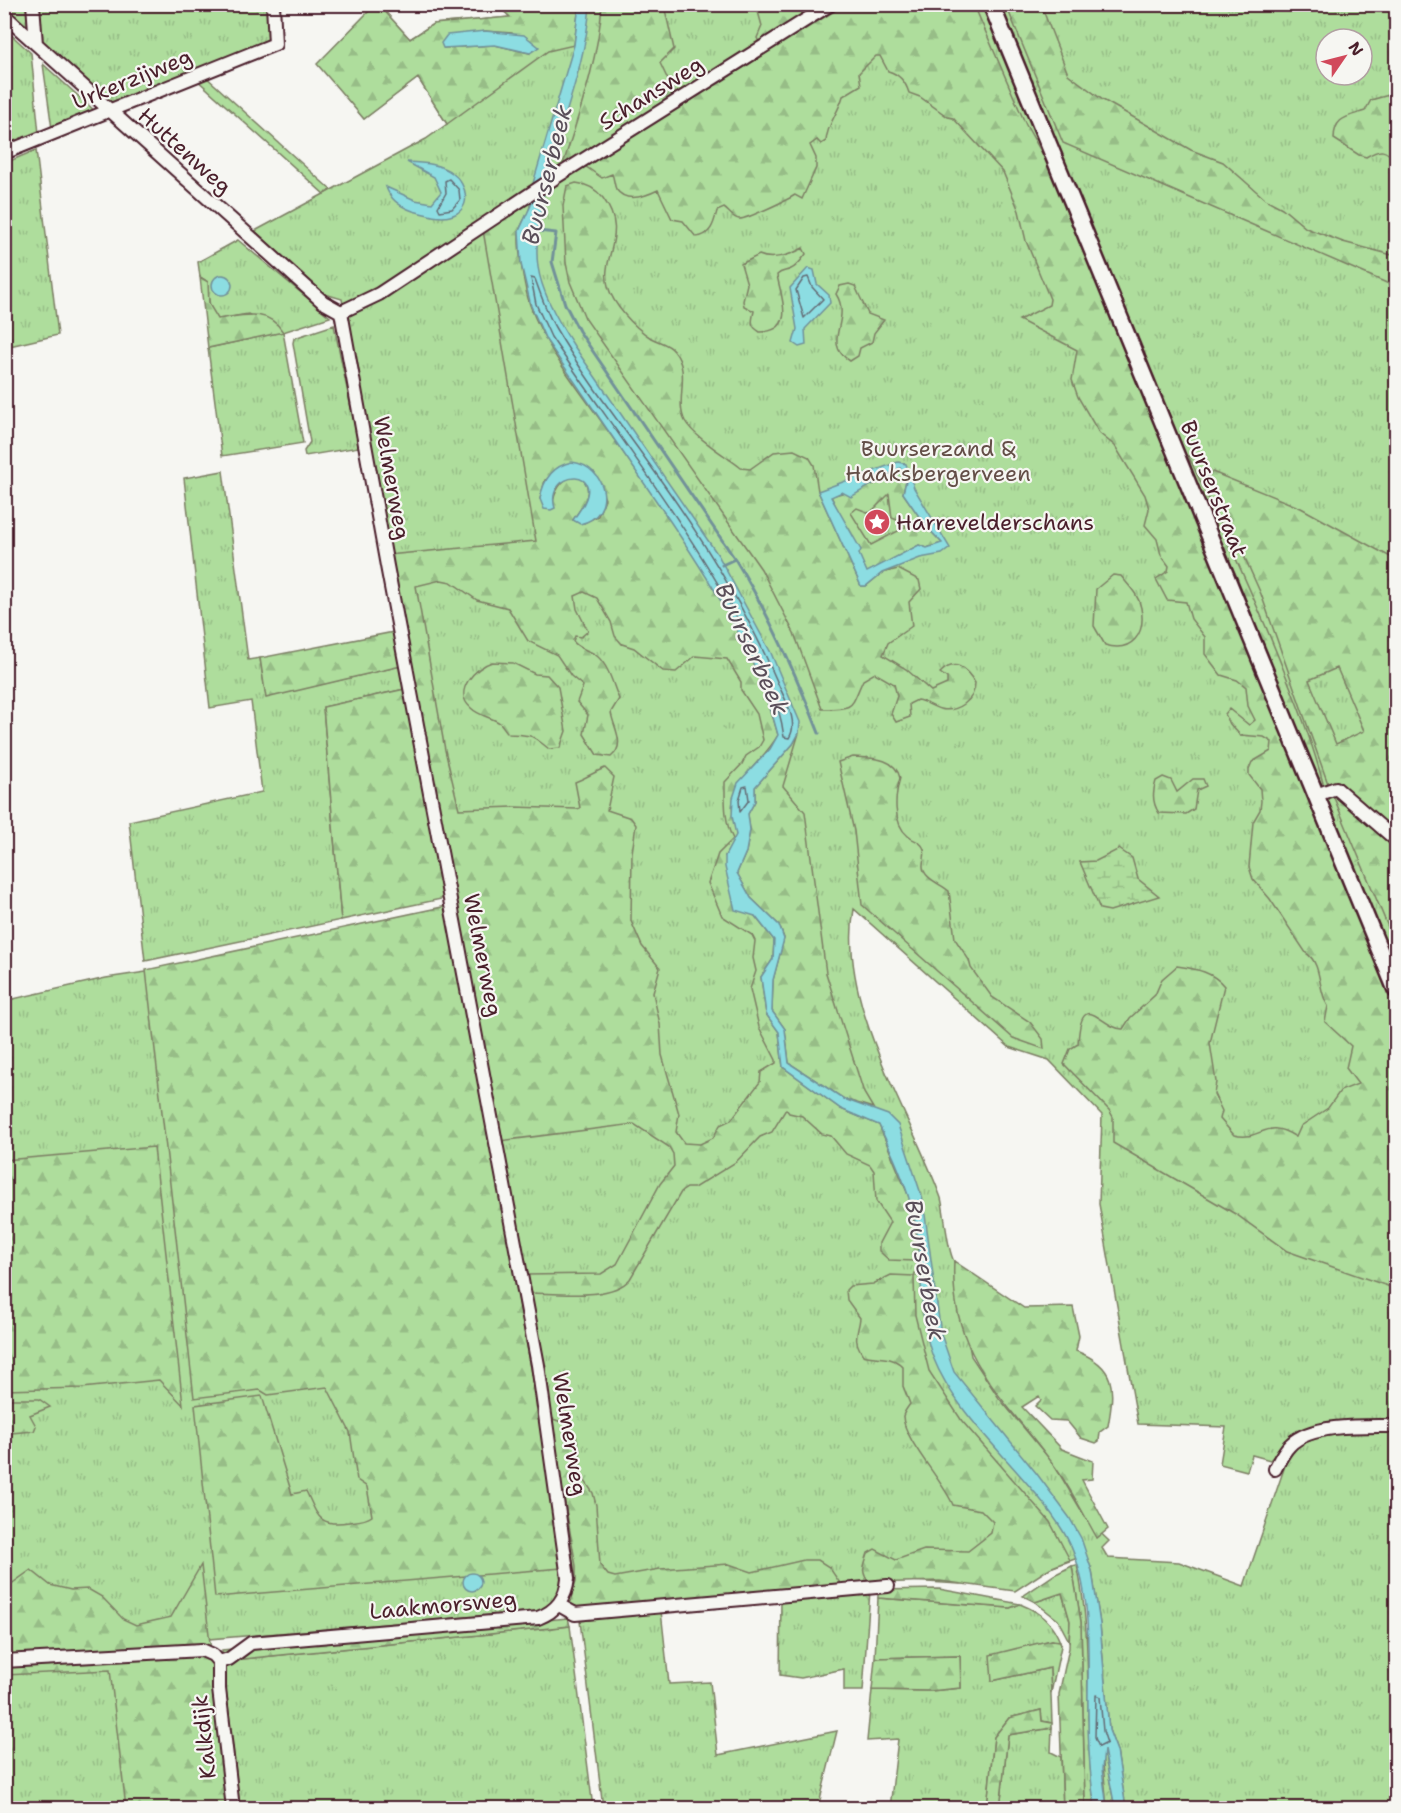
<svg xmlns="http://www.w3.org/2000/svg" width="1401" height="1813" viewBox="0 0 1401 1813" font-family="'Shantell Sans',sans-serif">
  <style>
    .grass { fill: url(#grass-tufts); stroke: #7c7e64; stroke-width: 1.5; fill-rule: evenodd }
    .forest { fill: url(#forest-firs); stroke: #7c7e64; stroke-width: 1.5; fill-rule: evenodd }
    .wetland { fill: url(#wetland-marsh); stroke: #7c7e64; stroke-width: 1.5 }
    .water { fill: #8cdde2; stroke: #729199; stroke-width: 1.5; fill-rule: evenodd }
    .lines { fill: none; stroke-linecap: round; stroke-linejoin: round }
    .shore { stroke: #646b74; stroke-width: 1.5 }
    .stream { stroke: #729199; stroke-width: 3 }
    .minor-casing { stroke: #4a1f2b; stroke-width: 16 }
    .major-casing { stroke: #4a1f2b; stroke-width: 20 }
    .minor { stroke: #f6f6f2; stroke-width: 12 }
    .major { stroke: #f6f6f2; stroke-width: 15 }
    .labels { text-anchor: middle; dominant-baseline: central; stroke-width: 4.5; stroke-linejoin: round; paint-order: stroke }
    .street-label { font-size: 22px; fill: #4a1f2b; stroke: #f6f6f2 }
    .park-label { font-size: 22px; fill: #634e47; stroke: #f6f6f2 }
    .poi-label { font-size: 22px; fill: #4a1f2b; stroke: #f6f6f2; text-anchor: start }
    .water-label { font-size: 24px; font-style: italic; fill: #5a4e59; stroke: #f6f6f2 }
  </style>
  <defs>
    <pattern id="grass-tufts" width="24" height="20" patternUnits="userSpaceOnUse" patternTransform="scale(1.5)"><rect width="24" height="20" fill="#aedd9c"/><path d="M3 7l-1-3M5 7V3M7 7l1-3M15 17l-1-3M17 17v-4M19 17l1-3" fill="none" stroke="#97bd87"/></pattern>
    <pattern id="forest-firs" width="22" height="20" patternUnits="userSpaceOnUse" patternTransform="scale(1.5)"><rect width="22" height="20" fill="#aedd9c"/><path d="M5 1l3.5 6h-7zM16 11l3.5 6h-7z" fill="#97bd87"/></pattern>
    <pattern id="wetland-marsh" width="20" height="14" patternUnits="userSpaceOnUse" patternTransform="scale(1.5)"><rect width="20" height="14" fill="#aedd9c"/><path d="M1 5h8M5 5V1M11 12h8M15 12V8" fill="none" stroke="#97bd87"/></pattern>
  </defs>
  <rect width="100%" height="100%" fill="#f6f6f2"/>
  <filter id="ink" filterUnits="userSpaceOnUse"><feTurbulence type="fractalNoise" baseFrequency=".0167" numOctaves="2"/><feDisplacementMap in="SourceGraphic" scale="12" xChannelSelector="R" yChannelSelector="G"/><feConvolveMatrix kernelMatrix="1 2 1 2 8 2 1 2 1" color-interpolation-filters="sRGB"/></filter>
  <g filter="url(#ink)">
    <!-- grass -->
    <path class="grass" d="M497 4 1396 5V1424L1380 1423 1285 1443 1270 1460 1252 1455 1247 1471 1220 1464 1226 1427 1138 1424 1099 1204 1102 1115 1049 1060 1009 1047 854 909C837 1003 910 1112 941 1198 945 1213 947 1251 954 1261L971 1356 999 1398 1053 1463 1087 1520 1109 1541 1102 1548 1108 1558 1179 1562 1244 1586 1291 1448C1326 1433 1358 1430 1396 1432V1808H1126L1117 1751 1109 1730 1100 1624 1092 1571 1086 1555 1050 1568 960 1584 911 1581 877 1583 867 1580 869 1583 209 1639 226 1808H5L4 1001 106 978 146 972 445 910 444 907 456 904 342 299 325 294 255 231 426 139 447 124 418 78 364 119 318 64 375 5H379L410 39 433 24 510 17ZM1326 39H1362V75H1326Z
      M5 5H28L27 27 5 7Z
      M40 5H275L273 39 113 104 44 44 41 39Z
      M5 29 31 53 39 134 5 148Z
      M43 64 96 112 52 129Z
      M36 150 58 335 5 347V163Z
      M238 240 330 317 283 332 303 443 222 456 208 348 282 332 248 314 218 319 211 311 205 280 200 277 198 262Z
      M334 325 359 447 305 456 304 451 310 442 293 343 294 338Z
      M223 471 248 660 260 658 266 697 401 666 405 689 323 707 341 920 145 961 129 821 262 792 251 701 210 708 184 478Z
      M1077 1565C1095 1645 1082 1728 1095 1808H1085L1081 1622 1072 1566Z
      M870 1590 863 1691H844V1669L801 1678 780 1675 781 1600Z
      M1062 1593 1070 1621 1069 1641 1058 1620 1035 1602Z
      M878 1598 1010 1608 1020 1604C1042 1613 1052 1621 1061 1644L1051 1640 1008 1652 992 1681 1050 1668 1052 1723 1042 1721 1041 1710 1009 1718 994 1737 987 1808H890L898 1739 867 1741 872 1690 930 1691 961 1688 960 1656 875 1658Z
      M661 1611 669 1684 710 1682 718 1755 837 1731 819 1804 847 1808H603L580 1621Z
      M570 1626 593 1808H240L223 1661Z
      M1052 1728 1051 1752 1061 1757 1063 1808H1000L1008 1735Z
      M1104 1750 1115 1808H1107L1102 1753Z"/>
    <!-- forest -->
    <path class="forest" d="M375 5H379L410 39 433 24 510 17 497 5H579L574 45 548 51 447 124 418 78 364 119 317 64ZM485 31 512 33 529 53 495 45 443 48Z
      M602 5H664L674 49 660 63 676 97 561 171C578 116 598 62 602 5Z
      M761 5H824L760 44 757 38 762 26 757 8Z
      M844 5H974L1026 125 1061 187 1396 1002V1179L1390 1182 1396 1198V1289L1287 1251 1237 1215 1113 1143V1117L1109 1110 1064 1064 1070 1049 1078 1044C1081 985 1102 1030 1123 1029L1130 1018 1155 995 1162 979 1177 966C1195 969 1212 971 1224 986L1210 1043 1216 1082 1214 1094 1222 1111 1220 1119 1234 1135C1263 1142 1264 1116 1296 1137L1301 1126 1328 1108 1340 1091 1358 1084 1346 1068 1351 1046 1325 1022 1328 1006C1317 990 1323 964 1306 953L1270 899 1253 879 1249 867 1253 822 1260 810 1261 801 1260 789 1249 775V769L1252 762 1271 751 1272 742 1264 737 1240 735 1230 724 1225 714 1229 709 1249 725 1255 720 1248 706 1246 687 1237 680 1221 675 1205 654V637L1191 619 1186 602 1167 600 1156 579 1168 571 1169 566 1161 555 1157 539 1145 525 1149 509 1145 495 1115 446 1099 433 1078 397 1072 380 1077 350 1019 320 1049 305 1050 299 1026 241 1019 211 1003 172 953 118 948 117 920 97 909 93C906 83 899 74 888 71L880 56H876L859 73 861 85 843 96C839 112 827 124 826 141L821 144 817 140 810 145 816 158V168L802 199 795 195C787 200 745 220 739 219 732 218 729 211 724 208L717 211C714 223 711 236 696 237L683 221 672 219 658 190C646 196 626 204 616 189 614 185 614 178 612 174L602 178 585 166Z
      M1006 5H1041L1068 74 1103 100 1191 150 1223 162 1265 199 1282 208 1306 228 1343 242 1396 256V287L1063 143Z
      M204 75 331 190 324 194 195 78Z
      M1396 93V161C1385 149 1381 148 1366 157L1359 155 1334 139C1334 117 1347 117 1365 111L1371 100Z
      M576 183C588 184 596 189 603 198 630 234 600 257 608 286 613 305 634 327 651 338 658 342 669 344 674 351 692 373 674 400 685 421 694 437 726 456 741 468L750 469 774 452 794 450 809 457 814 465 818 491 861 586H866L882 573 898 569 919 580 921 589 909 602 912 626 888 643 883 655 906 669 931 691 947 684V678L940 673C955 658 966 668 975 683 975 701 957 713 940 709 932 707 925 701 917 700L909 704 910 717 896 722 891 714 897 696 894 684 875 673 863 680C850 708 856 709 822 709L794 633 761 569 585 318 570 282 566 263 563 206 567 186Z
      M530 200C532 211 523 219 520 229 516 243 525 291 530 305 546 350 579 389 606 428 673 524 748 621 778 735 765 758 743 772 734 797 729 810 737 822 736 835 735 841 728 850 725 856L755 916 774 940 773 959 761 977 766 1014 779 1032 783 1067 841 1109 879 1125 911 1202 921 1275 914 1276 915 1315 929 1371 962 1421 1050 1522 1070 1560 1050 1568 1015 1591 940 1581 869 1583C860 1570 864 1567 868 1553L875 1549 896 1560 924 1550 968 1551 991 1533 993 1522 981 1510 953 1505C944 1482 903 1439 903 1416 904 1412 907 1408 910 1404L903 1386V1367C893 1355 877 1359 863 1355 852 1338 858 1335 860 1318L847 1300 846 1290 850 1286 873 1284 891 1275 914 1276 918 1265 915 1261 889 1260 879 1251V1243L890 1222 876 1201 874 1171 870 1165 846 1154 831 1136 822 1134 802 1116 789 1113 786 1109 772 1132 760 1137 736 1162 694 1188H687L681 1192 630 1279C611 1301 556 1293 528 1293L525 1275 601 1274 617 1264 660 1184 674 1166 673 1154 669 1147 634 1124 500 1141 388 555 536 541 483 230ZM594 472 605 499 598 516 584 523 573 520C578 512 585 505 587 495 592 473 560 467 553 502L540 499 545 480ZM441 580 451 582 477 600 508 608 528 641 557 655 571 676 583 686 577 702 588 715 584 734 597 755 611 757C627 744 613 728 611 712L619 699C613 685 609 666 597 656 589 649 579 650 573 641L575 636 581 637 588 631 577 609 575 596 584 592 597 598 611 622 615 636 622 644 634 648 663 671 676 672 695 656 727 659 741 682V690L757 714 763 740 759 747 746 756 742 764 725 782C725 800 724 822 733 839L718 854 708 883 722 916 752 935 755 941 753 958 756 971 750 989 759 1027 776 1060V1063L761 1072 760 1082 731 1120 720 1125 713 1138 700 1144 684 1143 676 1132 679 1114 662 1055 660 1024 653 993 660 968 642 946 631 921 632 853 636 825 631 818 607 810 614 777 605 768C594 772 586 778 575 782L580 808 577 809 514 807 459 809 445 750 416 586Z
      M803 248 806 254C802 259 797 267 791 269 785 272 782 270 777 275 781 298 797 331 760 332 749 325 752 322 754 311L744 306 743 301 747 284 741 264 759 255C772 261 791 255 803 248Z
      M200 277 208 282 209 304 218 319C242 316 268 307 283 332L208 348Z
      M849 284 855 286 868 314 884 320 874 333 872 342 860 348 858 356 850 361C820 342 853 321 836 294L840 286Z
      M1188 455C1215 512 1241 569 1266 627 1287 678 1309 730 1323 783L1318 784 1236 575 1195 486Z
      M900 468 906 481 903 493 925 525 942 543 927 548 919 545 867 573 831 496 878 483 883 476ZM889 494 892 518 904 523 906 527 871 545 851 513 857 508 870 513Z
      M1205 469 1301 508 1396 560V946L1327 781 1261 594ZM1337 668 1364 731 1336 744 1309 680Z
      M1113 575 1121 576C1129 586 1139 595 1141 608 1146 634 1132 653 1105 645L1094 626 1096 589Z
      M394 632 401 666 266 698 260 658Z
      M492 662 513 663 535 674 547 675 558 687 566 731 560 748 549 749C531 734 532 735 509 734 505 731 503 726 500 723 491 717 479 716 471 708 452 692 475 667 492 662Z
      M405 689 446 898 341 920 323 707Z
      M799 733 783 786 805 812 826 973 864 1093 873 1108 844 1099 789 1063 785 1029 772 1011 773 980 784 938 779 925 751 898 737 873 746 852 750 830 748 814 755 801V787L793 744Z
      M853 757C872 758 895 757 900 778 895 795 892 823 908 836 913 841 919 840 923 847 927 854 923 858 923 865 922 878 941 884 949 891L955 939 969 960 971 968 992 997 1030 1022 1043 1039 1044 1049 1013 1038 862 905 854 831 838 762Z
      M1163 777 1171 780 1177 792 1193 779H1203L1206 786 1197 790 1194 809 1186 814 1159 813C1152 803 1152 793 1156 781Z
      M447 906 539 1412 562 1568 215 1597 195 1405 262 1396 292 1494 306 1491C318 1516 318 1527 349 1522 357 1521 365 1521 372 1516L367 1487 357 1480 350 1432 327 1387 268 1395 260 1390 194 1398 146 970Z
      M154 1147 183 1405 159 1380 82 1388 5 1390V1160Z
      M954 1261 1024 1308 1073 1307 1079 1336 1076 1351C1116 1366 1115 1387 1108 1426L1100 1432 1099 1441 1096 1443 1081 1438 1067 1421 1050 1420 1035 1406 1041 1400 1039 1396 1022 1407 1062 1449 1093 1461 1092 1479 1082 1480 1108 1529 1097 1538C1083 1513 1070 1487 1053 1464 1003 1396 949 1355 954 1261Z
      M5 1399H39L50 1407 30 1415 36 1426 34 1431 11 1433 5 1422Z
      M550 1418 567 1424 576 1436 580 1450 581 1475 593 1493 596 1505 600 1565 608 1575 615 1577 660 1569 729 1564 752 1572 804 1560H818L829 1567 842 1586 576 1610 569 1605 576 1581V1566Z
      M201 1565 229 1808H126L110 1670 5 1675V1585L7 1587 31 1570 50 1585 71 1590 88 1589 102 1597 123 1619 136 1625 171 1617Z
      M1072 1566 1081 1622 1085 1808H1063L1059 1694 1069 1648 1070 1621 1062 1593 1035 1602 1023 1596 1054 1575Z
      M939 1589 1020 1604 1010 1608 878 1598V1590Z
      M568 1618 570 1626 223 1661 222 1650Z
      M1051 1640 1060 1641 1061 1646 1051 1693 1050 1668 992 1681 990 1655Z
      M960 1656 961 1688 930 1691 872 1690 875 1658Z
      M1041 1710 1042 1721 1052 1723V1728L1008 1735 1000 1808H987L994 1737 1009 1718Z"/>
    <!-- wetland -->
    <path class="wetland" d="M1119 849 1132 858 1138 879 1159 896 1110 911 1100 909 1080 862 1096 861Z"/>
    <!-- water -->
    <path class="water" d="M579 5H590C585 73 554 137 542 204 539 225 535 246 538 267 542 294 559 323 574 346L718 555 771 653 791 701 800 722 799 733 793 744 755 787V801L748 814 750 830 746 852 737 873 751 898 779 925 784 939 773 980 772 1011 785 1029 789 1063 844 1099 888 1115 898 1125 923 1200 941 1334 954 1372 1037 1474 1069 1517 1081 1538 1092 1571 1100 1624 1109 1730 1117 1751 1126 1808H1115L1104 1750 1102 1769 1107 1808H1095C1090 1778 1088 1745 1088 1714 1087 1655 1095 1584 1063 1531 1027 1472 958 1421 933 1357 918 1318 923 1273 917 1232 911 1194 895 1160 879 1125L841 1109 783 1067 779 1032 766 1014 761 977 773 959 774 940 755 916 735 910 725 867V856L736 835 732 816 733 798 738 783 770 749 778 735C756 649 707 575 657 502 620 448 583 394 546 340L531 306 521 264 519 231 531 205V190L574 45Z
      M485 31 524 35 539 47 530 53 495 45 443 48 441 43 447 35Z
      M407 162C423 163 439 163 452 173 468 184 473 210 450 216 439 219 424 214 413 211 401 207 390 199 386 187L415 200 432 203 441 192 434 177Z
      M808 268 814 270 817 284 829 295 830 303 805 329 806 345 799 347 793 343 797 329 790 288Z
      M212 285a10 10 0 1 1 20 0a10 10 0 1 1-20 0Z
      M572 462C607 466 618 515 580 524L573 520C578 512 585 505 587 495 594 467 545 475 555 508L551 510 544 509 540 499C543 480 552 466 572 462Z
      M898 462 906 464 914 488 950 548 942 554 920 558 882 573 866 586H861L818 491ZM900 468 906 481 903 493 925 525 942 543 927 548 919 545 867 572 859 554 861 550 831 497 842 492 851 497Z
      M463 1582a9 9 0 1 1 18 0a9 9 0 1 1-18 0Z"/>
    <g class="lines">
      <!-- shore -->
      <path class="shore" d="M449 179 459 190 460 200 452 209 440 211 438 207 446 193 445 181Z
        M808 277 812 287 823 299 804 318 796 290 804 278Z
        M531 278 535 279C541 295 547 314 556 329 586 380 623 427 657 475 703 539 745 607 776 679 783 697 800 721 789 738L784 737C779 696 757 654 738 619 684 520 614 430 551 337L536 304Z
        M747 786 749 800 740 812 739 800 743 787Z
        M1096 1695 1100 1697 1103 1731 1107 1743 1099 1747 1095 1738Z"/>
      <!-- stream -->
      <path class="stream" d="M538 231 556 233 552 262 565 304 579 331 735 559
        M722 565 735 559C769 614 795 672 819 733"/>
      <defs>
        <path id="minor" d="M33 4 36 44
          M4 15 323 302 341 312
          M4 153 275 44 273 4
          M341 312 379 294 556 177 831 4
          M1316 795 1336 788 1396 840
          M1275 1469C1279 1461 1283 1452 1290 1445 1311 1423 1368 1426 1396 1426
          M559 1605 575 1614 888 1586
          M4 1661 202 1650 213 1655 219 1662
          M219 1662 229 1659 251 1643 538 1618C557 1611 566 1598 568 1578L538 1365 387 566 341 312
          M219 1662V1689L233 1808"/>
        <path id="major" d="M991 4 1396 990"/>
      </defs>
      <!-- minor casing -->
      <use href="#minor" class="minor-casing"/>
      <!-- major casing -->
      <use href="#major" class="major-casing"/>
      <!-- minor -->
      <use href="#minor" class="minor"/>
      <!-- major -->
      <use href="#major" class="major"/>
    </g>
  </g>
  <!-- icons -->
  <defs>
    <symbol id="sight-disc" viewBox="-11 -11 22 22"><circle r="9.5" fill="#d1495b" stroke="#f6f6f2"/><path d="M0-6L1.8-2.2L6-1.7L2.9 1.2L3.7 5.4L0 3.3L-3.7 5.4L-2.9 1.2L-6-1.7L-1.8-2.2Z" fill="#fff"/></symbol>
  </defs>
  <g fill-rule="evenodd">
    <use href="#sight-disc" x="862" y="507" width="30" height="30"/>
  </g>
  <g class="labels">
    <!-- street labels -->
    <g class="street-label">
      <text transform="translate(132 79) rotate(-22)">Urkerzijweg</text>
      <text transform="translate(651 93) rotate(-32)">Schansweg</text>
      <text transform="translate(185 151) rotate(42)">Huttenweg</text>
      <text transform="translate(392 478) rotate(80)">Welmerweg</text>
      <text transform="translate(1214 489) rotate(68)">Buurserstraat</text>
      <text transform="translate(483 955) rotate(79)">Welmerweg</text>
      <text transform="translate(570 1434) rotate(81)">Welmerweg</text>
      <text transform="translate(443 1605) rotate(-5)">Laakmorsweg</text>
      <text transform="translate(204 1737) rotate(-96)">Kalkdijk</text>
    </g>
    <!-- park labels -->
    <g class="park-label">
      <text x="938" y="448">Buurserzand &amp;<tspan x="938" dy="25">Haaksbergerveen</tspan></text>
    </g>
    <!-- poi labels -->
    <g class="poi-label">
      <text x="896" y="522">Harrevelderschans</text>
    </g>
    <!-- water labels -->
    <g class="water-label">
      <text transform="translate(547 175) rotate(-76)">Buurserbeek</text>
      <text transform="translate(752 649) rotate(65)">Buurserbeek</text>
      <text transform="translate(925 1270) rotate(80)">Buurserbeek</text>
    </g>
  </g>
  <!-- margin -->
  <rect width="1401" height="1813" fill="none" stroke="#f6f6f2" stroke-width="24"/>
  <rect x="12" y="12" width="1377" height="1789" fill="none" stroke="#4a1f2b" stroke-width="2" filter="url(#ink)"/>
  <!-- north arrow -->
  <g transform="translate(1344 57) rotate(55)"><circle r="28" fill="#f6f6f2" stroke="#b1a0a2" stroke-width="1.5"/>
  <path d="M0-4.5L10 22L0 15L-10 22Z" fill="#d1495b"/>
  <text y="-9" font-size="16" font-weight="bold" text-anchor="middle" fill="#4a1f2b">N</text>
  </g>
</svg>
